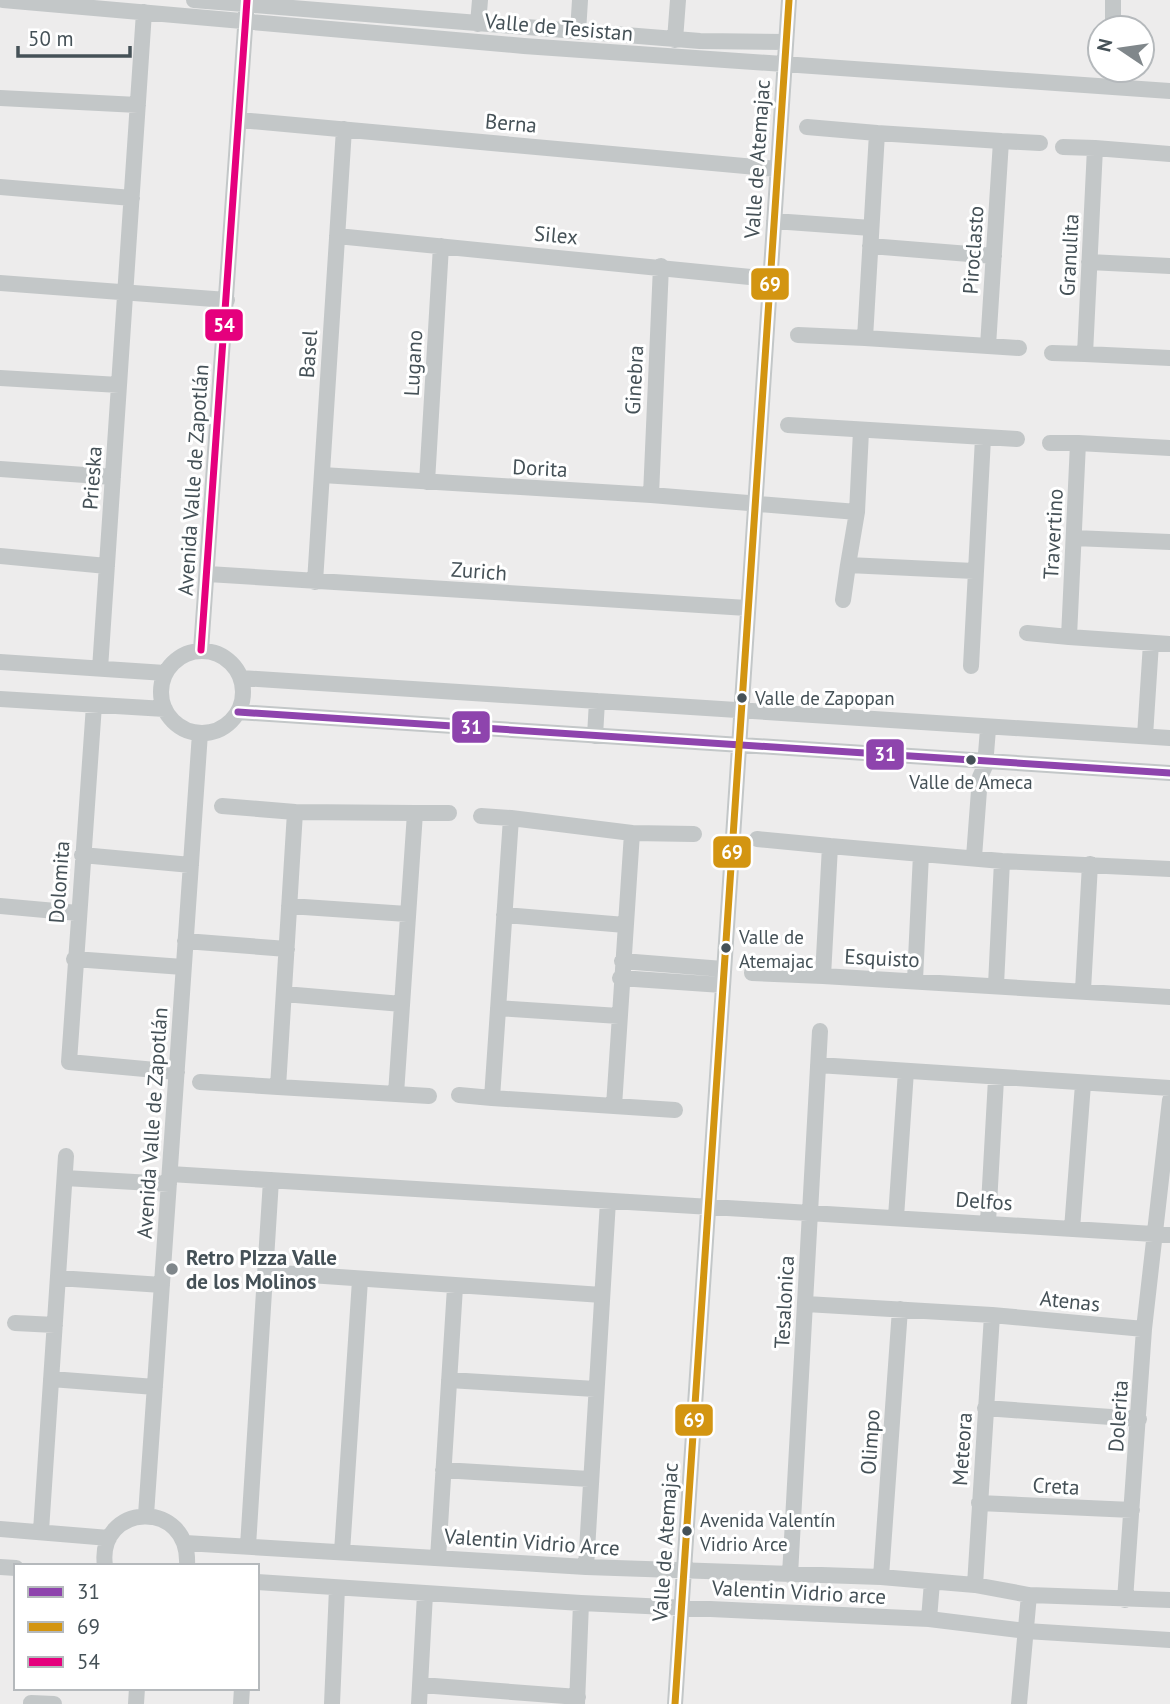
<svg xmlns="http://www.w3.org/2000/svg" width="1170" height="1704" viewBox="0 0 1170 1704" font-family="'PT Sans',sans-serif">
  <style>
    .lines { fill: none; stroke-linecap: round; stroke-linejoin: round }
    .minor { stroke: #c3c7c8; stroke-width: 16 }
    .bus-1-casing { stroke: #fff; stroke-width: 12 }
    .bus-2-casing { stroke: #fff; stroke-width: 12 }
    .bus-3-casing { stroke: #fff; stroke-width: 12 }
    .bus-1 { stroke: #8e44ad; stroke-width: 7 }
    .bus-2 { stroke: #d39511; stroke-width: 7 }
    .bus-3 { stroke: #e5007d; stroke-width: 7 }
    .bus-dot { fill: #455157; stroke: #fff; stroke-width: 2.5 }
    .poi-dot { fill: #80878b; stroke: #fff; stroke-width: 2.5 }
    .labels { text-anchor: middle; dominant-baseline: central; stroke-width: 6; stroke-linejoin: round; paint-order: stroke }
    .bus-label { font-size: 19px; fill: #455157; stroke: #fff; text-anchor: start }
    .street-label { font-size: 21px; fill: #455157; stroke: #fff }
    .poi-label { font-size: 21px; font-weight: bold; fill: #455157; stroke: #fff; text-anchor: start }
    .line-badge { stroke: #fff; stroke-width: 2.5 }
    .badge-label { font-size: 19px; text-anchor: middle; font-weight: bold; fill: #fff }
  </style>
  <rect width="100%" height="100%" fill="#edecec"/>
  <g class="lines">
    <!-- minor -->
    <path class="minor" d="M3 0 524 46 1170 91
      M194 0 700 41 786 42
      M1113 0V28
      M478 24 480 0
      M578 32 580 0
      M675 40 678 0
      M0 98 138 105
      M240 120 777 169
      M807 127 877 133
      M877 133 1001 141 988 346 865 338Z
      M1001 141 1040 143
      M1063 147 1095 148
      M1170 154 1095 148 1085 354 1170 358
      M0 187 132 198
      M774 221 871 228
      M337 236 770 279
      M870 246 994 256
      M1089 262 1170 266
      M0 283 227 300
      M798 335 865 338
      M988 346 1019 348
      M1052 353 1085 354
      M0 378 119 385
      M788 425 1017 439
      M861 431 857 512 848 565 974 571
      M1050 443H1078
      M1170 448 1078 443 1069 637 1170 644
      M0 469 113 477
      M322 475 651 495 857 512
      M427 482 441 246
      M651 495 661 266
      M1074 538 1170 542
      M0 556 107 566
      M208 574 747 608
      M315 582 344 129
      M843 600 848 565
      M1027 633 1069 637
      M201 650 247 0
      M161 692a41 41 0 1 1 82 0a41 41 0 1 1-82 0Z
      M0 662 165 673
      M971 666 983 438
      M100 669 144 12
      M241 678 1170 738
      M0 699 165 709
      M94 705 69 1062 177 1072
      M238 712 1170 773
      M595 736 597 701
      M1145 736 1151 643
      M222 806 295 812
      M295 812 415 813 396 1094 278 1087Z
      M415 813H449
      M481 816 511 818
      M511 818 632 833 614 1106 492 1098Z
      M632 833 694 834
      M757 839 830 846
      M82 855 191 865
      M974 857 980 777 985 766 988 729
      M1170 869 1002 861 830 846 823 976 1170 997
      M0 906 78 913
      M289 906 407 914
      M504 915 625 925
      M185 941 287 949
      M74 959 183 967
      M622 961 723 969
      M752 973 823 976
      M620 978 722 985
      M915 980 921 854
      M996 985 1002 861
      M1083 990 1090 864
      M284 994 402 1004
      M498 1008 619 1016
      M818 1065 1170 1088
      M200 1082 278 1087
      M396 1094 429 1096
      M459 1095 492 1098
      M614 1106 675 1110
      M170 1174 1170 1235
      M65 1178 169 1184
      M896 1217 906 1071
      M988 1222 996 1079
      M1072 1229 1083 1084
      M266 1272 602 1295
      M58 1278 162 1285
      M806 1304 992 1315 1144 1329
      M15 1323 55 1325
      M51 1379 155 1387
      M449 1380 595 1389
      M985 1408 1139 1419
      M443 1470 589 1479
      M979 1503 1132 1510
      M146 1515 200 733
      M0 1529 109 1538
      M41 1531 66 1156
      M185 1543 586 1567 881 1577 975 1585 1029 1595 1170 1600
      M248 1546 271 1180
      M342 1552 360 1280
      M438 1558 455 1287
      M105 1566C96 1503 191 1497 187 1566
      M0 1567 16 1568
      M586 1567 608 1201
      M790 1575 820 1031
      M881 1577 900 1309
      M257 1582 581 1603 929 1619 1026 1631 1170 1640
      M975 1585 992 1315
      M1125 1600 1144 1329 1170 1100
      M929 1619 932 1582
      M421 1685 578 1697
      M31 1703 54 1704
      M136 1704 137 1688
      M241 1704 242 1688
      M332 1704 337 1588
      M419 1704 425 1594
      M577 1704 581 1603
      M675 1704 789 0
      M1019 1704 1029 1595"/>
    <defs>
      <path id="bus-1" d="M238 712 1170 773"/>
      <path id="bus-2" d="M675 1704 789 0"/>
      <path id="bus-3" d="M201 650 247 0"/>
    </defs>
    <!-- bus-1 casing -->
    <use href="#bus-1" class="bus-1-casing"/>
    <!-- bus-2 casing -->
    <use href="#bus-2" class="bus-2-casing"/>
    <!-- bus-3 casing -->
    <use href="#bus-3" class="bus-3-casing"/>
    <!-- bus-1 -->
    <use href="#bus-1" class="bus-1"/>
    <!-- bus-2 -->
    <use href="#bus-2" class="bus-2"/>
    <!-- bus-3 -->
    <use href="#bus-3" class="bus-3"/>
  </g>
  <!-- markers -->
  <g class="bus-dot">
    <circle cx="742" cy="698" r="6"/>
    <circle cx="971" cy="760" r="6"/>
    <circle cx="726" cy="948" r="6"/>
    <circle cx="687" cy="1531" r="6"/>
  </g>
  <circle class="poi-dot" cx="172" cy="1269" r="7"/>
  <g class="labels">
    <!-- bus labels -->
    <g class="bus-label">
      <text x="755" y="698">Valle de Zapopan</text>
      <text x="971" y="782" text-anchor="middle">Valle de Ameca</text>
      <text x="739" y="937">Valle de<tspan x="739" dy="24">Atemajac</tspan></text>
      <text x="700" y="1520">Avenida Valentín<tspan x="700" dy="24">Vidrio Arce</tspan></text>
    </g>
    <!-- street labels -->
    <g class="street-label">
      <text transform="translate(559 27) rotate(5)">Valle de Tesistan</text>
      <text transform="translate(511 123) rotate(5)">Berna</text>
      <text transform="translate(757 159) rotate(-86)">Valle de Atemajac</text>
      <text transform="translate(556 235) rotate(5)">Silex</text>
      <text transform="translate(973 250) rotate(-86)">Piroclasto</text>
      <text transform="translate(1069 255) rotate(-87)">Granulita</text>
      <text transform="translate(308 354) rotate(-86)">Basel</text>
      <text transform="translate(413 363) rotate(-87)">Lugano</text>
      <text transform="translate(634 380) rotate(-87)">Ginebra</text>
      <text transform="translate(540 468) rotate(3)">Dorita</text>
      <text transform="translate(92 478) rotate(-86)">Prieska</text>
      <text transform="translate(193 480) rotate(-86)">Avenida Valle de Zapotlán</text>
      <text transform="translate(1053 534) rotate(-87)">Travertino</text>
      <text transform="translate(479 571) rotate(4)">Zurich</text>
      <text transform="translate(59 882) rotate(-86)">Dolomita</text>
      <text transform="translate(882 958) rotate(3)">Esquisto</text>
      <text transform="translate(152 1123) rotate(-86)">Avenida Valle de Zapotlán</text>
      <text transform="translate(984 1201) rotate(4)">Delfos</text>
      <text transform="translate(1070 1301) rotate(6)">Atenas</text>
      <text transform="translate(784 1302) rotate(-87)">Tesalonica</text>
      <text transform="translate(1118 1416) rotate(-86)">Dolerita</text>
      <text transform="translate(870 1442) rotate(-86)">Olimpo</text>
      <text transform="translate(962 1449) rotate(-86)">Meteora</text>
      <text transform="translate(1056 1486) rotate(3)">Creta</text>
      <text transform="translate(532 1542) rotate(4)">Valentin Vidrio Arce</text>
      <text transform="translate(665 1542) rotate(-86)">Valle de Atemajac</text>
      <text transform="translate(799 1592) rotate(3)">Valentin Vidrio arce</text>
    </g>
    <!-- poi labels -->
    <g class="poi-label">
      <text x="186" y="1257">Retro PIzza Valle<tspan x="186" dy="24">de los Molinos</tspan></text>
    </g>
  </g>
  <g class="line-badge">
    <rect x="750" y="267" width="40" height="34" rx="7" fill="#d39511"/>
    <rect x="204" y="308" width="40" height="34" rx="7" fill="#e5007d"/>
    <rect x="451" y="710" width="40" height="34" rx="7" fill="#8e44ad"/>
    <rect x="865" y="738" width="40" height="33" rx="7" fill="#8e44ad"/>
    <rect x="712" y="835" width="40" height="34" rx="7" fill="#d39511"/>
    <rect x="674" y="1403" width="40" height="34" rx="7" fill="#d39511"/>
  </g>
  <g class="badge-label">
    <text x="770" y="291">69</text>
    <text x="224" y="332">54</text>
    <text x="471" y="734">31</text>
    <text x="885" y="761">31</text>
    <text x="732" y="859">69</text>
    <text x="694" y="1427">69</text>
  </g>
  <!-- legend -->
  <rect x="14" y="1564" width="245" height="126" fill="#ffffff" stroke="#b5b9bc" stroke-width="2"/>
  <rect x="28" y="1587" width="35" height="10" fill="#8e44ad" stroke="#b5b9bc" stroke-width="2"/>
  <text x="77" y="1599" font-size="21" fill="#455157">31</text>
  <rect x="28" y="1622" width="35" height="10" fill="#d39511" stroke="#b5b9bc" stroke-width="2"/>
  <text x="77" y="1634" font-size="21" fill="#455157">69</text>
  <rect x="28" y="1657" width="35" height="10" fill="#e5007d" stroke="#b5b9bc" stroke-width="2"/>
  <text x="77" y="1669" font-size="21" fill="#455157">54</text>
  <!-- north arrow -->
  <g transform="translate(1121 49) rotate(283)"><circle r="33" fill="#ffffff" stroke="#b5b9bc" stroke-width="2"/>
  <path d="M0-5L12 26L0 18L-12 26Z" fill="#80878b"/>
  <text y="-10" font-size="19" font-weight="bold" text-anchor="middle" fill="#455157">N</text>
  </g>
  <!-- scale -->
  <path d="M18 46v10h112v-10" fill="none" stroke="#455157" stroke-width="3.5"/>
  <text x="28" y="46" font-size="21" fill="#455157" stroke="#ffffff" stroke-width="5" paint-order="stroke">50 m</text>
</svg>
